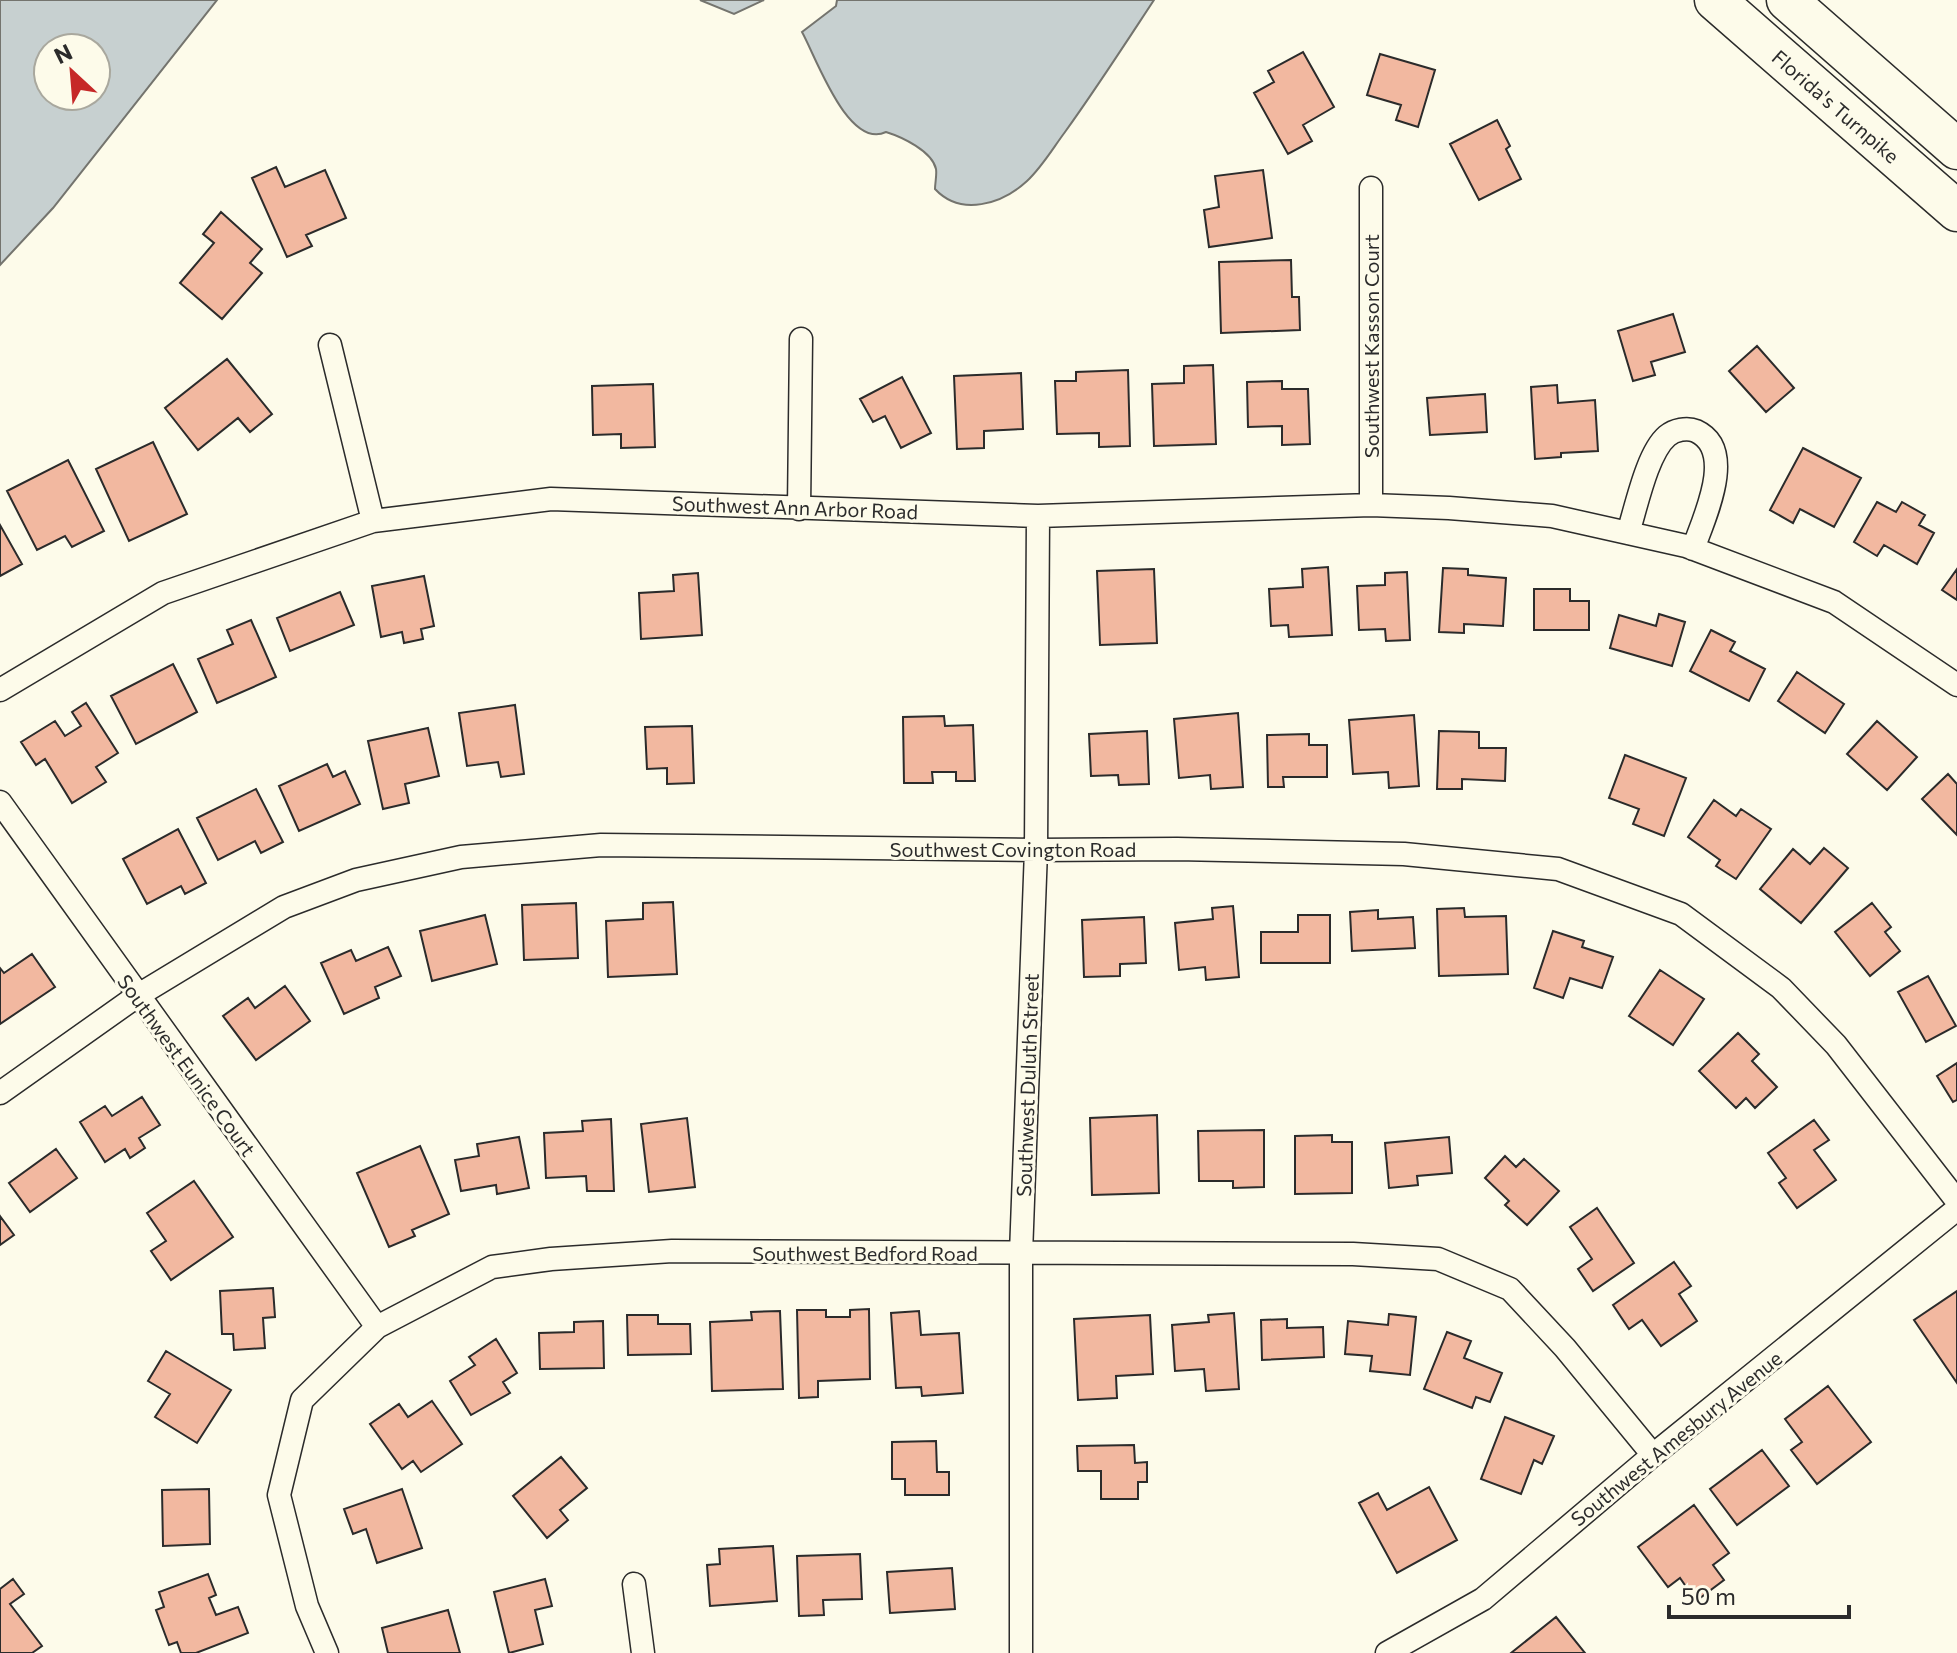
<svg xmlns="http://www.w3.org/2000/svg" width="1957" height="1653" viewBox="0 0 1957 1653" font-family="Commissioner,sans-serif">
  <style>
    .water { fill: #c7d0d0; stroke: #74746e; stroke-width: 2; fill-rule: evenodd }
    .building { fill: #f2b8a0; stroke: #2b2b2b; stroke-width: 2 }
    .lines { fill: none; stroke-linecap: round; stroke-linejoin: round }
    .street-casing { stroke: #2b2b2b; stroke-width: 25 }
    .highway-casing { stroke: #2b2b2b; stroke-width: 43 }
    .street { stroke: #fdfbea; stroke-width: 22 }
    .highway { stroke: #fdfbea; stroke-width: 40 }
    .labels { text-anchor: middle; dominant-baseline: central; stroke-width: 6; stroke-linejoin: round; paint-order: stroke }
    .street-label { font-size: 20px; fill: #2b2b2b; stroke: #fdfbea }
  </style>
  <rect width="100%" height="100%" fill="#fdfbea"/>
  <!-- water -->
  <path class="water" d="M0 0H217L53 208 0 265ZM48 48H96V96H48Z
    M700 0H764L734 14Z
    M837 0H1154C1125 44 1096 89 1065 132 1053 148 1042 167 1027 181 1002 204 961 217 935 189 935 183 937 175 936 169 932 151 902 137 886 132 848 150 816 57 802 32L836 6Z"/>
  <!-- building -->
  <path class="building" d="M1303 52 1334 107 1303 125 1312 141 1288 154 1254 93 1274 82 1268 71Z
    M1380 54 1435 70 1418 127 1396 120 1401 105 1367 95Z
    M1497 120 1510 146 1506 149 1521 179 1479 200 1450 144Z
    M276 167 285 187 325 170 346 218 306 235 312 246 287 257 252 178Z
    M1263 170 1272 238 1209 247 1204 210 1219 207 1215 176Z
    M221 212 262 249 250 263 262 273 222 319 180 283 214 243 203 234Z
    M1291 260 1292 297H1299L1300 330 1221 333 1219 262Z
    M1673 314 1685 352 1651 362 1655 375 1633 381 1618 331Z
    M1757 346 1794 388 1766 412 1729 371Z
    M227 359 272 414 250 432 238 418 198 450 165 408Z
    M1213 365 1216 444 1154 446 1152 384 1184 383V366Z
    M1128 370 1130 446 1099 447V433L1057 434 1055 381H1076V372Z
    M1021 373 1023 429 984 431V448L957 449 954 376Z
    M902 377 931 433 901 448 885 416 873 422 860 399Z
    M1282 381V389H1308L1310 444 1282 445V426L1248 427 1247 382Z
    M653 384 655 447 621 448V434L593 435 592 386Z
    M1557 385 1558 403 1595 400 1598 451 1561 453V457L1535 459 1531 387Z
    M1485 394 1487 432 1430 435 1427 398Z
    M153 442 187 514 129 541 96 469Z
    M1803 448 1861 478 1834 527 1800 509 1793 523 1770 510Z
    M68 460 104 531 72 547 65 536 37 550 7 491Z
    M1877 502 1896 512 1902 502 1925 515 1919 525 1934 533 1917 564 1884 545 1877 556 1854 542Z
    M0 525 22 564 0 576Z
    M1328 567 1332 635 1289 637 1288 625 1271 626 1269 589 1303 587 1302 569Z
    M1443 568 1468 569V575L1506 578 1503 626 1464 624V633L1439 632Z
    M1154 569 1157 643 1100 645 1097 571Z
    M1957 569V600L1942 590Z
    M1407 572 1410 640 1386 641 1385 629 1359 630 1357 586 1385 585V573Z
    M698 573 702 635 641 639 639 593 674 591 673 575Z
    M424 576 434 626 421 629 423 639 404 643 402 632 381 637 372 586Z
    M1534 589H1570V601H1589V630H1534Z
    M340 592 354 625 290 651 277 618Z
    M1659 614 1685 622 1672 666 1610 648 1619 615 1656 626Z
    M251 620 276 677 217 703 198 659 233 644 227 630Z
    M1711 630 1735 642 1730 651 1765 669 1749 701 1690 671Z
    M173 664 197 712 136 744 111 696Z
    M1797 672 1844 704 1825 733 1778 701Z
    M86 703 118 753 96 767 106 782 72 803 45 759 36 765 21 742 55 721 65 736 81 726 72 712Z
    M515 705 524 774 501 777 498 762 467 766 459 713Z
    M1238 713 1243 787 1211 789 1210 775 1179 778 1174 719Z
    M1414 715 1419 786 1389 788 1388 772 1353 774 1349 720Z
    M944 716 945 726 973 725 975 781H956V772H932L933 783H904L903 717Z
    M1877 721 1917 757 1887 790 1847 754Z
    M692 726 694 783 667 784V768L647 769 645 727Z
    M428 728 439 776 405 784 409 803 383 809 368 741Z
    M1147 731 1149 784 1119 785 1118 775 1091 776 1089 734Z
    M1439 731 1479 732V748H1506L1505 781 1462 779V789H1437Z
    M1309 734V745H1327V777H1283L1284 787H1268L1267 735Z
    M1625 755 1686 778 1664 836 1633 824 1639 809 1609 798Z
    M327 764 333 777 345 771 360 804 299 831 279 786Z
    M1948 774 1957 784V835L1922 799Z
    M256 789 283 842 261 853 255 841 218 860 197 818Z
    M1714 800 1736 816 1741 809 1771 829 1736 879 1716 866 1720 860 1688 837Z
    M178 829 206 883 185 894 181 886 147 904 123 859Z
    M1824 848 1848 868 1801 923 1760 889 1793 849 1810 864Z
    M673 902 677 974 608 977 606 921 643 919V903Z
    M576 903 578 958 524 960 522 905Z
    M1872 903 1891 927 1885 932 1900 951 1870 976 1835 932Z
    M1233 906 1239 977 1206 980 1205 967 1179 970 1175 923 1213 919 1212 908Z
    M1464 908 1465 917 1506 916 1508 974 1439 976 1437 909Z
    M1378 910V919L1413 917 1415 948 1352 951 1350 912Z
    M485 915 497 964 432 981 420 931Z
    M1298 915H1330V963H1261V932H1298Z
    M1144 917 1146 963 1120 964V976L1084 977 1082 920Z
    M1553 931 1584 941 1582 947 1613 957 1602 988 1570 978 1563 998 1534 988Z
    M388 947 401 976 375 987 379 998 344 1014 321 963 351 950 356 961Z
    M32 954 55 987 0 1024V968L4 973Z
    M1660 970 1704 999 1673 1045 1629 1016Z
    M1928 976 1956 1026 1926 1042 1898 992Z
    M285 986 310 1021 256 1060 223 1016 248 998 255 1008Z
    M1738 1033 1759 1054 1752 1061 1777 1087 1755 1108 1746 1098 1736 1108 1699 1071Z
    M1957 1063V1100L1953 1102 1937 1076Z
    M142 1097 160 1125 139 1138 145 1148 130 1158 125 1149 105 1162 80 1122 105 1106 112 1116Z
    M1157 1115 1159 1193 1092 1195 1090 1118Z
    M687 1118 695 1187 649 1192 641 1124Z
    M611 1119 614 1191H587L586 1176 546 1178 544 1133 583 1131 582 1121Z
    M1814 1120 1829 1140 1814 1150 1836 1180 1797 1208 1779 1183 1786 1178 1768 1153Z
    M1264 1130V1187L1233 1188V1181H1199L1198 1131Z
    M1332 1135V1142H1352V1193L1295 1194V1136Z
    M519 1137 529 1188 497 1194 496 1185 461 1191 455 1160 479 1156 477 1144Z
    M1449 1137 1452 1173 1417 1176 1418 1185 1389 1188 1385 1143Z
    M420 1146 449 1214 412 1230 415 1236 389 1247 357 1173Z
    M56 1149 77 1178 30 1212 9 1183Z
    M1505 1156 1516 1167 1524 1159 1559 1191 1527 1225 1505 1205 1509 1201 1485 1178Z
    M194 1181 233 1237 171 1280 151 1251 166 1241 147 1213Z
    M1597 1208 1634 1263 1593 1291 1578 1269 1592 1259 1570 1227Z
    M0 1216 14 1235 0 1245Z
    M1674 1262 1691 1286 1679 1294 1697 1321 1661 1346 1642 1320 1629 1329 1613 1305Z
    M273 1288 275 1317 263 1318 265 1348 234 1350 233 1334H222L220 1291Z
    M1957 1291V1383L1914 1320Z
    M869 1309 870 1379 818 1381V1397L799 1398 797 1310H826V1317H850V1310Z
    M780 1311 783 1389 712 1391 710 1322 752 1320 751 1312Z
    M919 1311 921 1335 959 1333 963 1393 922 1396 921 1387 896 1388 891 1313Z
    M1234 1313 1239 1389 1206 1391 1204 1369 1175 1371 1172 1325 1209 1322 1208 1315Z
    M1389 1314 1416 1317 1410 1375 1370 1371 1372 1356 1345 1354 1348 1321 1388 1325Z
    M627 1315H658V1324H690L691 1354 628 1355Z
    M1150 1315 1153 1374 1116 1376 1117 1398 1078 1400 1074 1319Z
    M1287 1319V1328L1323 1327 1324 1357 1262 1360 1261 1320Z
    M603 1321 604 1368 540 1369 539 1333 574 1332V1322Z
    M1447 1332 1471 1341 1464 1358 1502 1373 1490 1402 1476 1397 1472 1408 1424 1389Z
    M496 1339 517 1373 503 1382 510 1393 471 1415 450 1381 475 1365 469 1357Z
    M166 1351 231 1390 197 1443 155 1417 170 1394 148 1381Z
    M1828 1386 1871 1442 1817 1484 1791 1450 1802 1442 1785 1419Z
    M432 1401 462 1444 421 1472 413 1461 402 1469 370 1424 399 1404 408 1417Z
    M1505 1417 1554 1436 1542 1464 1534 1460 1521 1494 1481 1479Z
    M936 1441 937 1472H949V1495H905V1479H892V1442Z
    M1134 1445 1135 1463 1147 1462V1482H1138V1499H1101V1471H1078L1077 1446Z
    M1762 1450 1789 1486 1737 1525 1710 1489Z
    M561 1457 587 1488 560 1510 568 1520 547 1538 513 1496Z
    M1429 1487 1457 1540 1397 1573 1359 1503 1378 1493 1387 1510Z
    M209 1489 210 1544 163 1546 162 1490Z
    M402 1489 422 1548 377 1563 366 1529 353 1534 344 1509Z
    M1694 1505 1729 1553 1713 1565 1724 1580 1696 1601 1680 1578 1668 1587 1638 1547Z
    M773 1546 777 1601 710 1606 707 1565 720 1564 719 1549Z
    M860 1554 862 1599 823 1600 824 1615 799 1616 797 1556Z
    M952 1568 955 1609 890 1613 887 1572Z
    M208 1574 216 1595 209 1598 216 1615 238 1607 248 1633 196 1653H181L177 1642 169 1645 156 1610 164 1607 159 1592Z
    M13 1579 24 1594 10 1604 42 1646 32 1653H0V1589Z
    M545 1579 552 1606 535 1610 543 1644 509 1653 494 1592Z
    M448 1610 460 1653H388L382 1628Z
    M1556 1617 1585 1653H1511Z"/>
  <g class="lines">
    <defs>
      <path id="street" d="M1371 188V505
        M330 345 373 521
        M799 509 801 339
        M1628 533C1636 508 1647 453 1667 436 1674 430 1687 427 1696 431 1737 450 1704 518 1693 549
        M0 690 163 593 373 521 551 499 1038 516 1371 505 1449 508 1552 516 1686 546 1834 602 1957 685
        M0 802 377 1327
        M0 1093 137 996 284 907 356 880 461 857 601 845 1036 850 1177 849 1404 854 1558 869 1681 914 1781 988 1836 1045 1957 1201
        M634 1584 643 1653
        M327 1653 307 1606 279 1495 302 1400 377 1327 492 1267 551 1259 672 1251 1353 1254 1438 1259 1510 1289 1565 1348 1653 1455
        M1021 1653V1254L1036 850 1038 516
        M1387 1653 1483 1599 1653 1455 1957 1209"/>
      <path id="highway" d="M1715 0 1957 211
        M1787 0 1957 149"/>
    </defs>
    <!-- street casing -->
    <use href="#street" class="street-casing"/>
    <!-- highway casing -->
    <use href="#highway" class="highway-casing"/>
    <!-- street -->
    <use href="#street" class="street"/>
    <!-- highway -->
    <use href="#highway" class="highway"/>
  </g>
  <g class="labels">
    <!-- street labels -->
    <g class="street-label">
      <text transform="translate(1836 106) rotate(41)">Florida's Turnpike</text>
      <text transform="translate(1371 346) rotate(-90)">Southwest Kasson Court</text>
      <text transform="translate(795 507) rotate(2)">Southwest Ann Arbor Road</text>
      <text x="1013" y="849">Southwest Covington Road</text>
      <text transform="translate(187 1065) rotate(54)">Southwest Eunice Court</text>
      <text transform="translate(1027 1085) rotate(-88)">Southwest Duluth Street</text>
      <text x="865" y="1253">Southwest Bedford Road</text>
      <text transform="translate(1676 1438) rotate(-39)">Southwest Amesbury Avenue</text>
    </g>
  </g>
  <!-- north arrow -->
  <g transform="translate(72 72) rotate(334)"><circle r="38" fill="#fdfbea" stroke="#a9a89e" stroke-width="2"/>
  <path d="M0-6L14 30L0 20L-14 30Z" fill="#c62828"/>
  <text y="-12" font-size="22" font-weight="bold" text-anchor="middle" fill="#2b2b2b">N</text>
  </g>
  <!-- scale -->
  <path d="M1669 1605v12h180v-12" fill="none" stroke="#2b2b2b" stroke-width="4"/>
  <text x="1681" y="1605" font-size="24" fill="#2b2b2b" stroke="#fdfbea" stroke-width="6" paint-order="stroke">50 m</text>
</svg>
